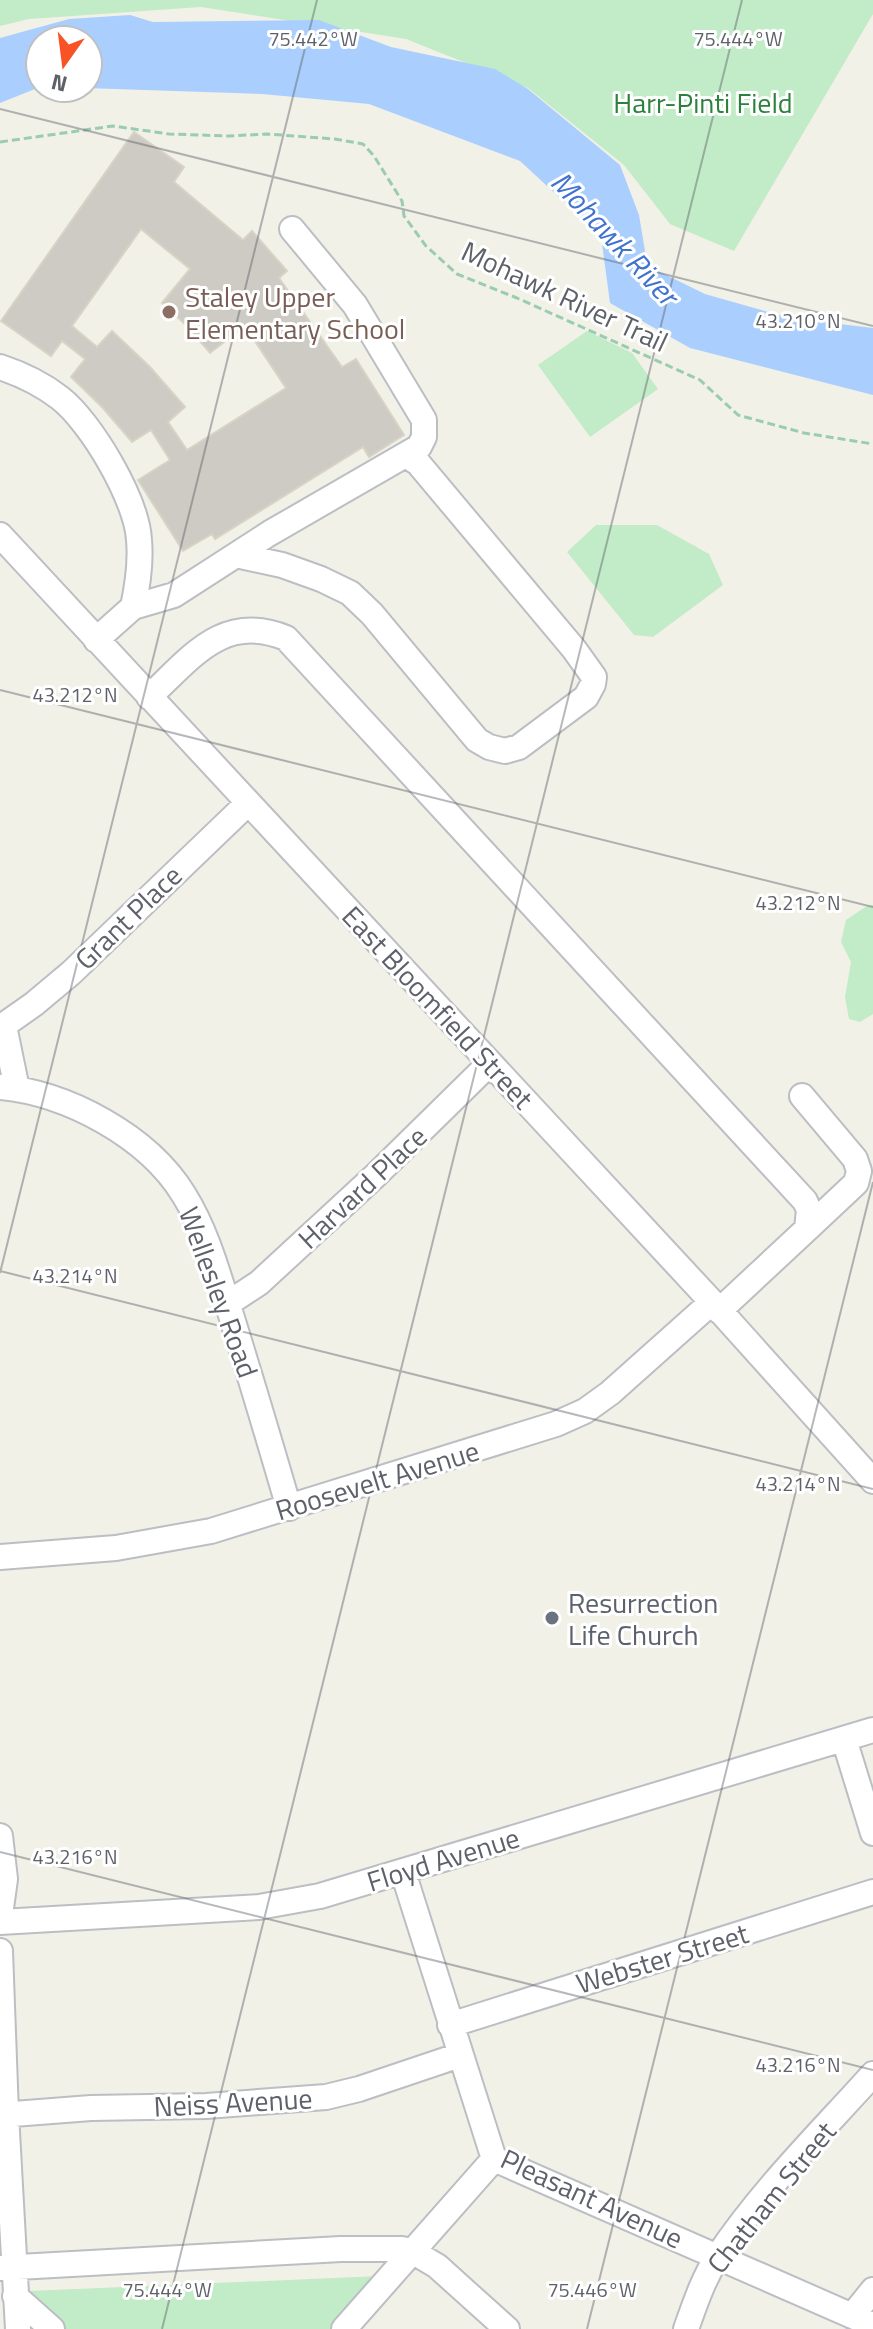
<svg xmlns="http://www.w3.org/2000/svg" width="873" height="2329" viewBox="0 0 873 2329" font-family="'Titillium Web',sans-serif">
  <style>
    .green { fill: #c2ebc7 }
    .water { fill: #aacfff }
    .building { fill: #cdcbc4; stroke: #d7d4c5; stroke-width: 2; fill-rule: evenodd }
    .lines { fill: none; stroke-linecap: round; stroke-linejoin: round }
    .minor-casing { stroke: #bbbec3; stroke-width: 28 }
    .path { stroke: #9accb0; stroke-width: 3; stroke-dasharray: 8 4; stroke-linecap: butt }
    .minor { stroke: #fff; stroke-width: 24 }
    .ticks { fill: none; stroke: #5e6169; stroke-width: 2; stroke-opacity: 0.45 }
    .education-dot { fill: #8d6e63; stroke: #fff; stroke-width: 3 }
    .worship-dot { fill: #6b7280; stroke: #fff; stroke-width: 3 }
    .labels { text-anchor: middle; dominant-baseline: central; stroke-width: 6; stroke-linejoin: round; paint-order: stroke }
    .park-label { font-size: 28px; fill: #2c813c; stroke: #fff }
    .education-label { font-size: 28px; fill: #785e54; stroke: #fff; text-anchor: start }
    .street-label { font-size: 28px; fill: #5e6169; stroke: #fff }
    .worship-label { font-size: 28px; fill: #5b616d; stroke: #fff; text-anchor: start }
    .water-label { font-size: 30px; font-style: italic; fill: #4073cf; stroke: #fff }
    .ticks-label { font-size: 20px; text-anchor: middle; fill: #5e6169; stroke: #fff; stroke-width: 6; stroke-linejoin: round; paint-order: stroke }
  </style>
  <rect width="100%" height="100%" fill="#f2f1e7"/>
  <!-- green -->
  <path class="green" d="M0 0H873V14L734 251 670 224 624 165 528 88 406 39 201 7 29 19 0 26Z
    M587 331 632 353 658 389 590 437 538 365Z
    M596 525H657L709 554 723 585 653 637 634 635 567 552Z
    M873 905V1014L860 1022 849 1019 845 997 851 962 841 942 846 920 867 906Z
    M380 2276 335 2329H31L29 2291Z"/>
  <!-- water -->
  <path class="water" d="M130 15 153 22 319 20 391 47 495 69 528 89 620 165 639 215 646 257 660 272 705 294 789 318 873 328V395L690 348 610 303 601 236 520 161 369 104 262 94 85 88H88V40H40V87L0 103V38L69 19Z"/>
  <!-- building -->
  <path class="building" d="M134 132 184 167 174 182 243 240 252 231 287 271 279 278 342 367 356 359 404 435 369 457 363 447 215 539 212 534 183 551 138 480 170 460 151 430 132 442 102 407 71 377 85 359 62 341 51 356 1 321ZM141 229 190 269 162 303 187 326 210 353 245 326 286 388 187 450 168 422 185 407 150 367 112 331 97 347 72 326Z"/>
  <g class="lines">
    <defs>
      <path id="minor" d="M0 367C21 374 42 384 60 398 91 422 137 500 139 540 141 562 138 584 133 607
        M0 535 712 1302 873 1481
        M236 555 282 565 321 579 350 593 372 614 477 740 489 747 505 751 519 747 586 697 593 684 594 677 574 649 418 463 406 455
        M96 640 133 607 174 595 270 533 419 447 424 437V420L355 305 292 229
        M149 697C191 658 223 612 286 638L805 1201 809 1210 807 1229 719 1311
        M4 1026 17 1089
        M0 1028 34 1004 71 973 248 803
        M0 1087C67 1093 148 1136 184 1195 207 1232 218 1274 231 1315 251 1379 270 1443 289 1508
        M802 1096 855 1159 859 1171 856 1183 807 1229
        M227 1304 259 1283 376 1175 490 1063
        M0 1557 116 1548 211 1531 556 1424 585 1411 610 1393 712 1302
        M844 1739 873 1833
        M0 1836 5 1879 0 1915
        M403 1872 494 2159
        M0 1922 259 1907 320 1896 873 1730
        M0 1951 6 2114 18 2329
        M450 2025 873 1892
        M0 2115 91 2108 206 2106 326 2097 359 2089 460 2055
        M494 2159 873 2325
        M0 2268 341 2249H402L415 2253 437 2266 507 2329
        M15 2296 52 2329
        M852 2316 873 2290
        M344 2329 494 2159
        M686 2329C695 2304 703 2279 718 2256 762 2190 820 2133 873 2074"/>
    </defs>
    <!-- minor casing -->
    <use href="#minor" class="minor-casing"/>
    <!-- path -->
    <path class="path" d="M0 142 113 126 169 134 229 136 267 134 335 139 363 144 374 156 402 201 404 216 426 246 457 274 517 298 700 380 738 415 804 433 873 444"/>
    <!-- minor -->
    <use href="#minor" class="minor"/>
  </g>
  <!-- ticks -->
  <path class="ticks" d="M0 109 873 326M0 690 873 907M0 1271 873 1489M0 1273 317 0M0 1852 873 2070M162 2329 742 0M587 2329 873 1182"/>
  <!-- markers -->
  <circle class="education-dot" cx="169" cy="312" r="8"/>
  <circle class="worship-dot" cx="552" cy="1618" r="8"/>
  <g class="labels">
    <!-- park labels -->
    <g class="park-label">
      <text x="703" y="102">Harr-Pinti Field</text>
    </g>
    <!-- education labels -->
    <g class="education-label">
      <text x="185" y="296">Staley Upper<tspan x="185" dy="32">Elementary School</tspan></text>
    </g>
    <!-- street labels -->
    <g class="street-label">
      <text transform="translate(565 296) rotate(25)">Mohawk River Trail</text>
      <text transform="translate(128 917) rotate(-44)">Grant Place</text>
      <text transform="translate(438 1007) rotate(47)">East Bloomfield Street</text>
      <text transform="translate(362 1187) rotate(-43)">Harvard Place</text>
      <text transform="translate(219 1292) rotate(70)">Wellesley Road</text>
      <text transform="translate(377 1480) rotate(-17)">Roosevelt Avenue</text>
      <text transform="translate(443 1859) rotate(-17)">Floyd Avenue</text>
      <text transform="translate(662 1958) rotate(-17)">Webster Street</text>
      <text transform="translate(233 2102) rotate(-3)">Neiss Avenue</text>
      <text transform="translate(771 2197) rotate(-51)">Chatham Street</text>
      <text transform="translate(592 2198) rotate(25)">Pleasant Avenue</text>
    </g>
    <!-- worship labels -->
    <g class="worship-label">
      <text x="568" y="1602">Resurrection<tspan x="568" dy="32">Life Church</tspan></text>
    </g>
    <!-- water labels -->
    <g class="water-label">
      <text transform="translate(615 238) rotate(47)">Mohawk River</text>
    </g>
  </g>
  <g class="ticks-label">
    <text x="313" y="46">75.442°W</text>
    <text x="738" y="46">75.444°W</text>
    <text x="798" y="328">43.210°N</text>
    <text x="75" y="702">43.212°N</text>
    <text x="798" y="910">43.212°N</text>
    <text x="75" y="1283">43.214°N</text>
    <text x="798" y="1491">43.214°N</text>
    <text x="75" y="1864">43.216°N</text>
    <text x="798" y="2072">43.216°N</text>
    <text x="167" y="2297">75.444°W</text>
    <text x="592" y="2297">75.446°W</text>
  </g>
  <!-- north arrow -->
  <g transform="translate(64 64) rotate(194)"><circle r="38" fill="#ffffff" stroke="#bfc0c3" stroke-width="2"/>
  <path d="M0-6L14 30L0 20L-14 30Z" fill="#f85327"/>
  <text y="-12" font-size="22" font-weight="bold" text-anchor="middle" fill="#5e6169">N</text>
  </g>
</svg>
